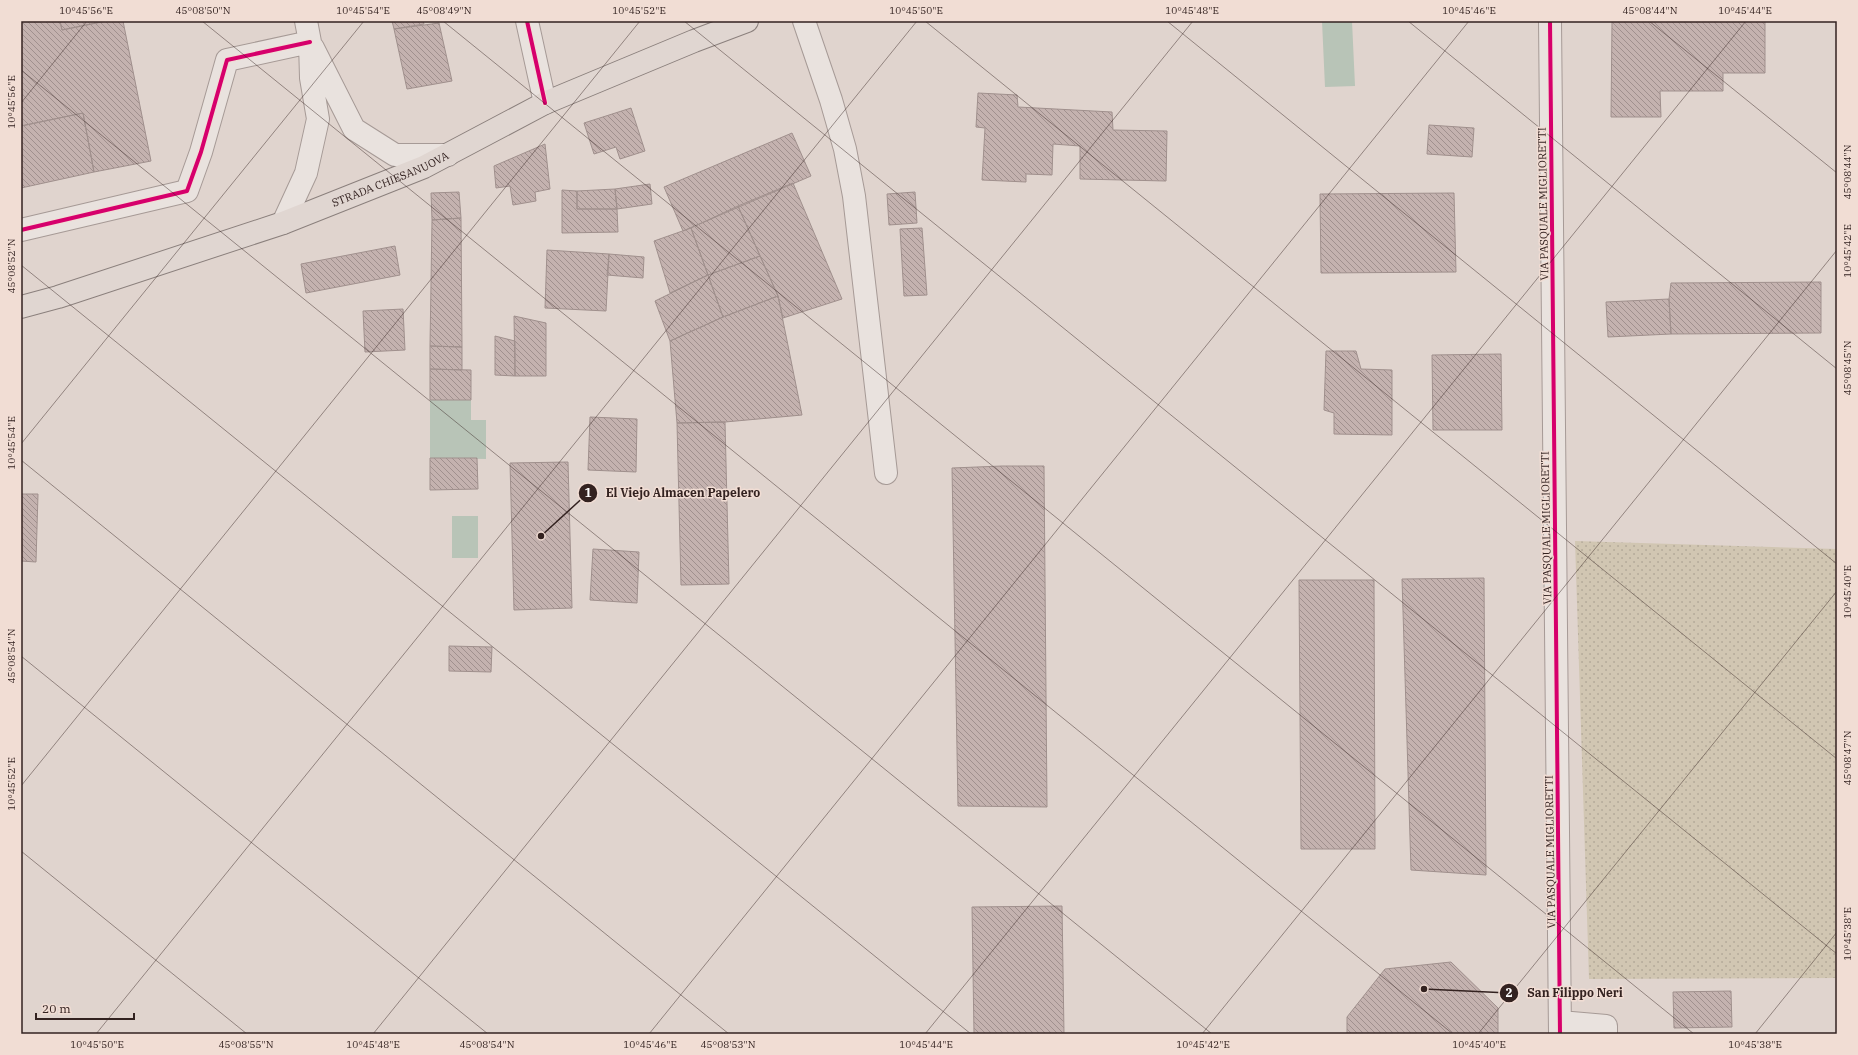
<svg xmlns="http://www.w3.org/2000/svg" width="1858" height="1055" viewBox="0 0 1858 1055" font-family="'IBM Plex Serif',serif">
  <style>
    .garden { fill: url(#garden-dots) }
    .water { fill: #b8c4b7 }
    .building { fill: url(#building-back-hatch); stroke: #a0908d }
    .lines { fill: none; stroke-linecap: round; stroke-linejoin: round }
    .minor-casing { stroke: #a69a96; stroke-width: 24 }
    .major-casing { stroke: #8b807d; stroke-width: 24 }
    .minor { stroke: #e9e2de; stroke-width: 22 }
    .major { stroke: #e0d6d1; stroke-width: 22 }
    .cycleway-casing { stroke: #f1ddd4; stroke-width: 6 }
    .cycleway { stroke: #d6006c; stroke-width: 4 }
    .ticks { fill: none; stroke: #332220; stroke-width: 1; stroke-opacity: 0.45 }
    .labels { text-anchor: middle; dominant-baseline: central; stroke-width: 3; stroke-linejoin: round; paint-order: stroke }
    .street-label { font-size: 11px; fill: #332220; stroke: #f1ddd4 }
    .leader { fill: none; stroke: #332220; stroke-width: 1.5 }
    .callout-dot { fill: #332220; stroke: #f1ddd4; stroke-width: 1.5 }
    .mark-label { font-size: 12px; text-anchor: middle; font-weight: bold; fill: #fff }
    .callout-label { font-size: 12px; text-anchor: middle; font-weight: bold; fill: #332220; stroke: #f1ddd4; stroke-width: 3; stroke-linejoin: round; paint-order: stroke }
    .neatline { fill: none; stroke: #332220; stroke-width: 1.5 }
    .ticks-label { font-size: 10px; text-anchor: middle; fill: #332220 }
  </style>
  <defs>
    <pattern id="garden-dots" width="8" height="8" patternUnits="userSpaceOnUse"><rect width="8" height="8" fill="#d1c6b2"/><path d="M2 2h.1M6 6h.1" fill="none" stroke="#b4aa99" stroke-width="1.8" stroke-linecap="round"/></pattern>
    <pattern id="building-back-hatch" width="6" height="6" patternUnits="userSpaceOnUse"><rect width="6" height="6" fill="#c4b2af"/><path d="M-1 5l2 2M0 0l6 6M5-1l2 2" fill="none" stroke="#a0908e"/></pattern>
  </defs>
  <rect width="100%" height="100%" fill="#e0d4ce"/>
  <!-- garden -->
  <path class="garden" d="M1575 541 1837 549V978L1589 979Z"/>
  <!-- water -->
  <path class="water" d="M1322 21H1352L1355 86 1325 87Z
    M430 400H471V420H486V459L430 458Z
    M452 516H478V558H452Z"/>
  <!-- building -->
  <path class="building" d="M21 21H60L62 30 106 21H123L151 161 94 172 83 113 21 126Z
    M60 21H106L62 30Z
    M392 21H423L424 24 394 29Z
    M1612 21H1765V73H1723V91H1660L1661 117H1611Z
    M439 23 452 81 407 89 394 29Z
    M978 93 1017 95 1018 107 1112 112 1113 130 1167 131 1166 181 1080 179V146L1053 144 1052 175 1026 174V182L982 180 985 128 976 127Z
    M631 108 645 151 620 159 616 147 594 154 584 123Z
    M83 113 94 172 21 188V126Z
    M1429 125 1474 128 1472 157 1427 154Z
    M792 133 811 176 683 231 664 187Z
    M545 144 550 189 535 192 536 201 513 205 510 186 496 188 494 166Z
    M793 183 842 299 783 318 778 296 738 206Z
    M650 184 652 204 617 209 615 189Z
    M615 189 617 209H577V191Z
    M562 190 577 191V209H617L618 232 562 233Z
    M459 192 461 218 432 220 431 193Z
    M915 192 917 223 889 225 887 194Z
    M1454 193 1456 272 1321 273 1320 194Z
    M738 206 760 256 708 275 691 228Z
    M461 218 462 347 430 346 432 220Z
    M691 228 708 275 670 293 654 241Z
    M922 228 927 295 904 296 900 229Z
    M395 246 400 275 306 293 301 264Z
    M547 250 609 254 606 311 545 308Z
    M609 254 644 257 643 278 607 275Z
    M760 256 778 296 723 317 708 275Z
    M708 275 723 317 670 341 655 301Z
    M1821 282V333L1671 334 1669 299 1671 283Z
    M778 296 802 415 725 422 677 423 670 341 723 317Z
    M1669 299 1671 334 1608 337 1606 302Z
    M403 309 405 350 365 352 363 311Z
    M514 316 546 323V376H515Z
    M495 336 515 341V376L495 375Z
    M430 346 462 347V370L430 369Z
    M1326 351H1356L1361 369 1392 370V435L1334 434V413L1324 410Z
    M1501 354 1502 430H1433L1432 355Z
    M430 369 471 370V400H430Z
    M590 417 637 419 636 472 588 470Z
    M725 422 729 584 681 585 677 423Z
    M430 458H477L478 489 430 490Z
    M568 462 572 608 514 610 510 463Z
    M1002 466H1044L1047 807 958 806 952 468Z
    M21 494H38L36 562 21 561Z
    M593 549 639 552 637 603 590 600Z
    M1484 578 1486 875 1411 870 1402 579Z
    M1299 580H1374L1375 849H1301Z
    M449 646 492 647 491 672 449 671Z
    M1062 906 1064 1034H974L972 907Z
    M1451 962 1498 1008V1034H1347V1017L1385 969Z
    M1731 991 1732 1027 1674 1028 1673 992Z"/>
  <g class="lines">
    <defs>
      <path id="minor" d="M527 21 545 103
        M804 21 831 100 845 149 854 196 886 473
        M1550 21 1560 1034
        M313 48 354 129 395 155H448
        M283 223 306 173 318 119 311 78 310 42 306 21
        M21 230 187 191 201 152 227 60 310 42
        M1560 1022 1606 1026V1034"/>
      <g id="major">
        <path id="s1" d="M21 307 58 297 283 223 424 167 545 103 694 41 747 21"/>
      </g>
    </defs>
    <!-- minor casing -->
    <use href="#minor" class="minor-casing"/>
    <!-- major casing -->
    <use href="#major" class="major-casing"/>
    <!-- minor -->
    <use href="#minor" class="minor"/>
    <!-- major -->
    <use href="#major" class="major"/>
    <defs>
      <path id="cycleway" d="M527 21 545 103
        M1550 21 1560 1034
        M21 230 187 191 201 152 227 60 310 42"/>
    </defs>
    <!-- cycleway casing -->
    <use href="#cycleway" class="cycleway-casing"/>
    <!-- cycleway -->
    <use href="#cycleway" class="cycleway"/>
  </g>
  <!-- ticks -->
  <path class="ticks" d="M202 21 1453 1034M443 21 1694 1034M684 21 1837 954M925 21 1837 759M1167 21 1837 564M1408 21 1837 369M1649 21 1837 173M21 70 1212 1034M21 103 87 21M21 265 971 1034M21 444 364 21M21 460 729 1034M21 656 488 1034M21 786 640 21M21 851 247 1034M96 1034 917 21M373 1034 1193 21M649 1034 1469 21M925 1034 1746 21M1202 1034 1837 250M1478 1034 1837 591M1755 1034 1837 932"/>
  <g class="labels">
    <!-- street labels -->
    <g class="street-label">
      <text stroke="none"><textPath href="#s1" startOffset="391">STRADA CHIESANUOVA</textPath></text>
      <text transform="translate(1543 204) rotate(-91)">VIA PASQUALE MIGLIORETTI</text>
      <text transform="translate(1546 528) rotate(-91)">VIA PASQUALE MIGLIORETTI</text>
      <text transform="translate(1550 852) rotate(-91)">VIA PASQUALE MIGLIORETTI</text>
    </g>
  </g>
  <!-- callouts -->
  <path class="leader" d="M541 536L588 493M1424 989L1509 993"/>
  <g class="callout-dot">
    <circle cx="541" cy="536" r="4"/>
    <circle cx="1424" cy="989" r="4"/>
    <circle cx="588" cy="493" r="10"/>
    <circle cx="1509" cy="993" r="10"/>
  </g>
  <g class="mark-label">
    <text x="588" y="497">1</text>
    <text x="1509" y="997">2</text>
  </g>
  <g class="callout-label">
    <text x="683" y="497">El Viejo Almacen Papelero</text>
    <text x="1575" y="997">San Filippo Neri</text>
  </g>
  <!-- border -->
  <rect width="1858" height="1055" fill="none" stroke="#f1ddd4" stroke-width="44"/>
  <!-- scale -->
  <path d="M36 1013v6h98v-6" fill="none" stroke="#332220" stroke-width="2"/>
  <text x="42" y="1013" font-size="12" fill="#332220" stroke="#f1ddd4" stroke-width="3" paint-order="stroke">20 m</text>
  <rect x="22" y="22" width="1814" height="1011" class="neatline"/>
  <g class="ticks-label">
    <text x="86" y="14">10°45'56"E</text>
    <text x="203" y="14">45°08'50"N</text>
    <text x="363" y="14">10°45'54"E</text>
    <text x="444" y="14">45°08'49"N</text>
    <text x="639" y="14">10°45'52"E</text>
    <text x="916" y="14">10°45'50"E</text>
    <text x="1192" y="14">10°45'48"E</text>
    <text x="1469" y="14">10°45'46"E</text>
    <text x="1650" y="14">45°08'44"N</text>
    <text x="1745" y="14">10°45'44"E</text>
    <text transform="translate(11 102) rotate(-90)" y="4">10°45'56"E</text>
    <text transform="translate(1847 172) rotate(-90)" y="4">45°08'44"N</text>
    <text transform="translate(1847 251) rotate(-90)" y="4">10°45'42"E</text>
    <text transform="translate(11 266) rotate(-90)" y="4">45°08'52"N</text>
    <text transform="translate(1847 368) rotate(-90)" y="4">45°08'45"N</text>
    <text transform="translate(11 443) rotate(-90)" y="4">10°45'54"E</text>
    <text transform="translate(1847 592) rotate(-90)" y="4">10°45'40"E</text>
    <text transform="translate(11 656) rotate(-90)" y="4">45°08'54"N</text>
    <text transform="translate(1847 758) rotate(-90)" y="4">45°08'47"N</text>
    <text transform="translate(11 784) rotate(-90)" y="4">10°45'52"E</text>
    <text transform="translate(1847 934) rotate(-90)" y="4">10°45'38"E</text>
    <text x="97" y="1048">10°45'50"E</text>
    <text x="246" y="1048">45°08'55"N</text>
    <text x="373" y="1048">10°45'48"E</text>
    <text x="487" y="1048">45°08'54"N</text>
    <text x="650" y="1048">10°45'46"E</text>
    <text x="728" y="1048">45°08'53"N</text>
    <text x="926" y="1048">10°45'44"E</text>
    <text x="1203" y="1048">10°45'42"E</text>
    <text x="1479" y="1048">10°45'40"E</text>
    <text x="1755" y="1048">10°45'38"E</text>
  </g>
</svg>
